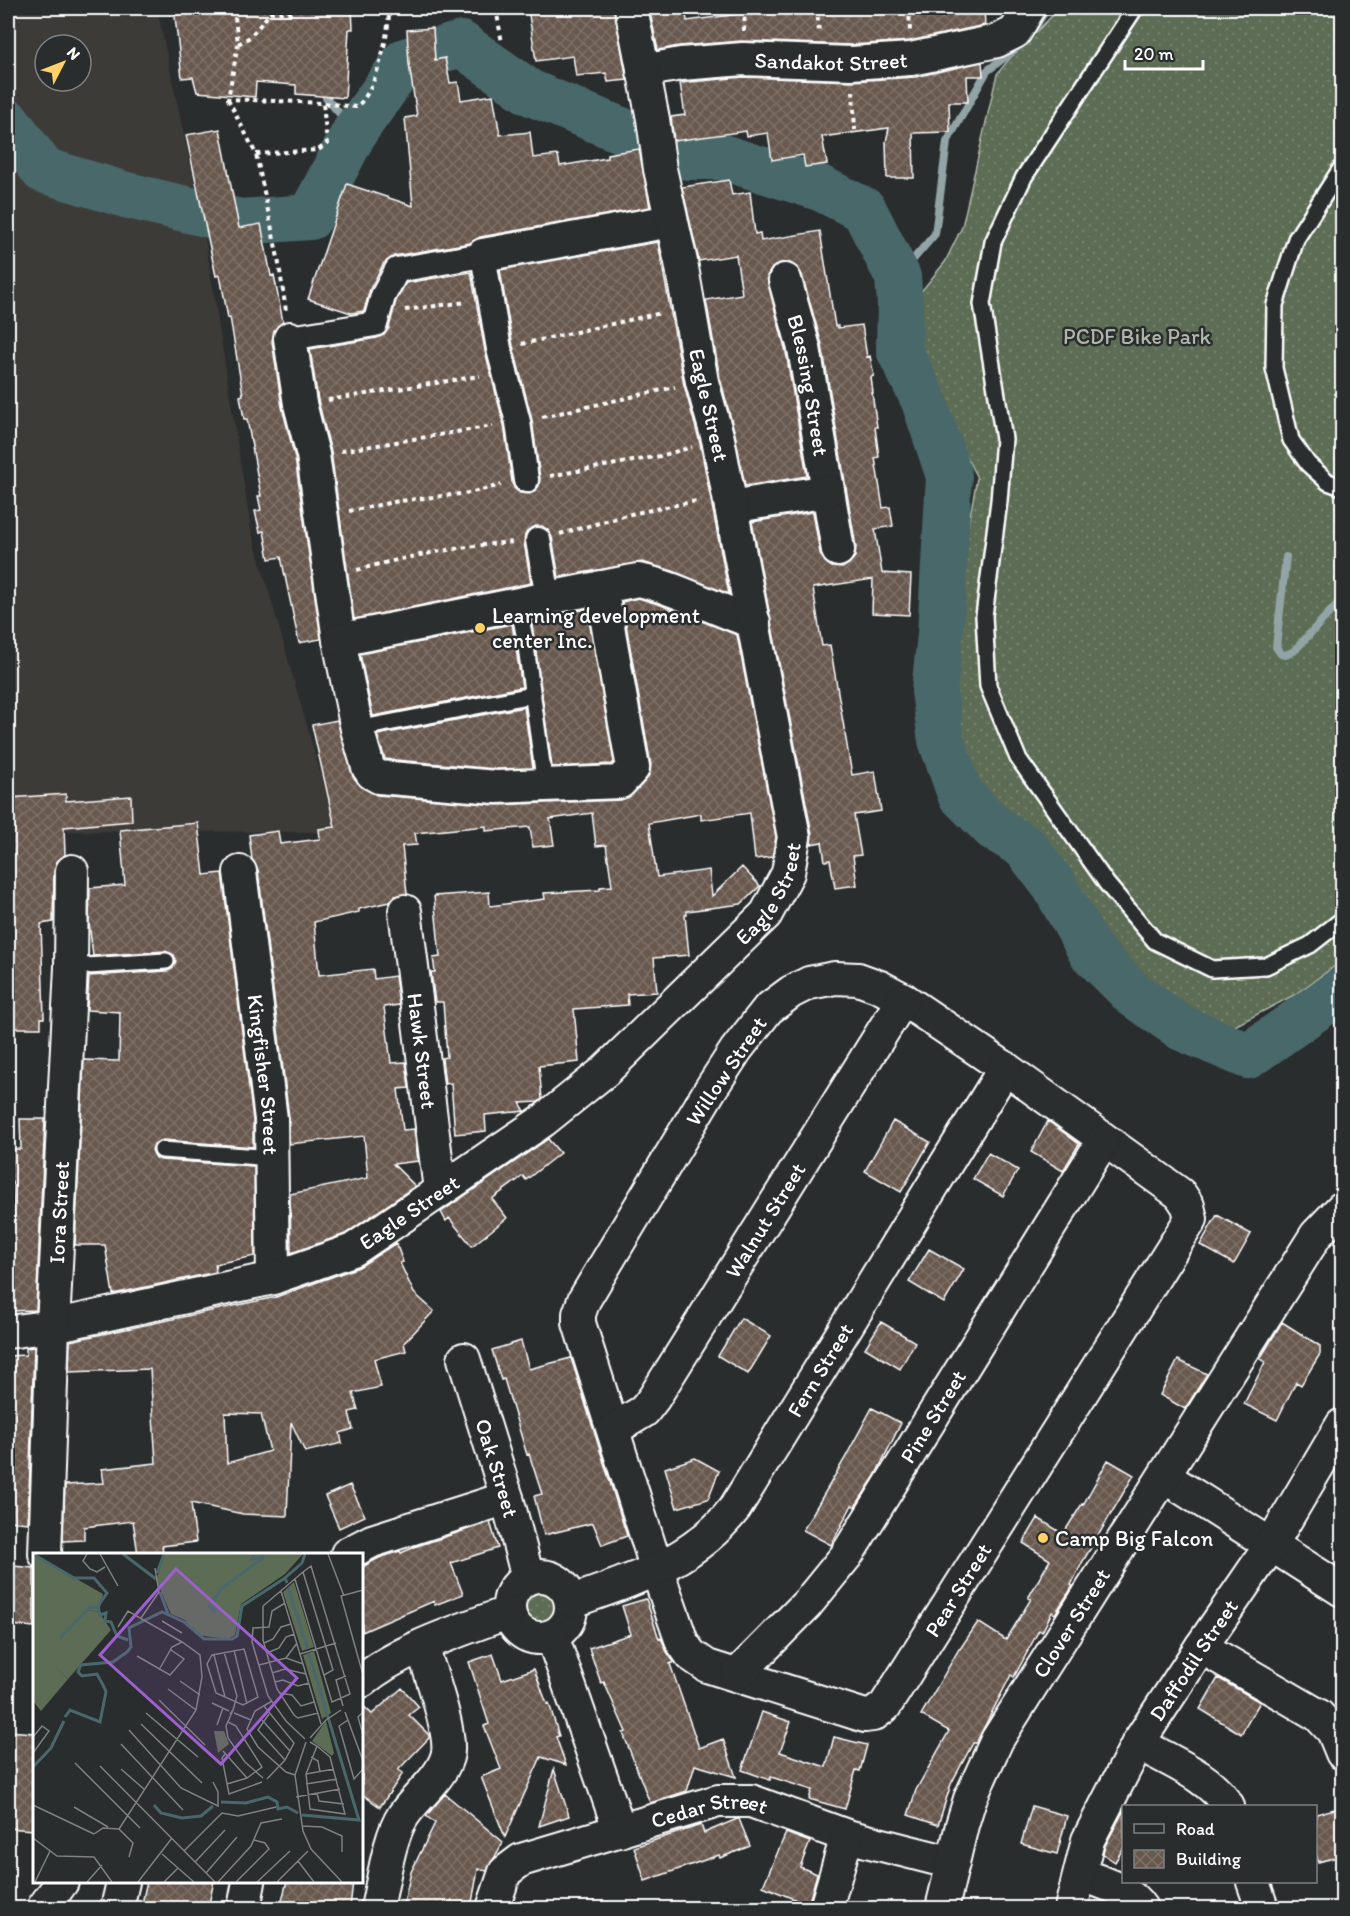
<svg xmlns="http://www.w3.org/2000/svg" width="1350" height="1916" viewBox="0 0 1350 1916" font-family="Itim,sans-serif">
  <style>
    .built { fill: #3c3a38; fill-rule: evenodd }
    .grass { fill: url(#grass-dots); stroke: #aeb6aa; stroke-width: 1.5 }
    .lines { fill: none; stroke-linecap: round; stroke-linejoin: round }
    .stream { stroke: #92a4a6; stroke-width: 8 }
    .river { stroke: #4a686b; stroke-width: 46 }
    .building { fill: url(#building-cross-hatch); stroke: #fff; stroke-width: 1.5; fill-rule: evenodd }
    .service-casing { stroke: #fff; stroke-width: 20 }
    .pedestrian-casing { stroke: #fff; stroke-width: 28 }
    .minor-casing { stroke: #fff; stroke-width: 36 }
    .path { stroke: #fff; stroke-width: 4; stroke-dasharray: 4.5 4.5; stroke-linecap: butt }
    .service { stroke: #2a2d2e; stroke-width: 15 }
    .pedestrian { stroke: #2a2d2e; stroke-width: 24 }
    .minor { stroke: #2a2d2e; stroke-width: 32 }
    .poi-dot { fill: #ffd166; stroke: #2a2d2e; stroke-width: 2 }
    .labels { text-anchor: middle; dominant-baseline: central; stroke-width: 5; stroke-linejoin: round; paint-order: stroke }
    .street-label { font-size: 22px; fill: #fff; stroke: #2a2d2e }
    .park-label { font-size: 22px; fill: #aeb6aa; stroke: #2a2d2e }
    .poi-label { font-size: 22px; fill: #fff; stroke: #2a2d2e; text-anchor: start }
    .inset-river { fill: none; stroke: #4a686b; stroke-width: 3 }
    .inset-road { fill: none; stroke: #7f8182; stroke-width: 1.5 }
    .view { fill: #9c61cf; fill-opacity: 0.15; stroke: #9c61cf; stroke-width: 3 }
    .inset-edge { fill: none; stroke: #fff; stroke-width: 3 }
  </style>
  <defs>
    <pattern id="grass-dots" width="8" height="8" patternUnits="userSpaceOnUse" patternTransform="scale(1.5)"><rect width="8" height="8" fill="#5d6c54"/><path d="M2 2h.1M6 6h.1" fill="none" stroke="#75826e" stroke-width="1.8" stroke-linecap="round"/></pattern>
    <pattern id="building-cross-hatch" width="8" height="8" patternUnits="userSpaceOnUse" patternTransform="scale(1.5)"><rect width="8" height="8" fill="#67584e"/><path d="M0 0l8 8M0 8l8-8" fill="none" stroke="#7e7169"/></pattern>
  </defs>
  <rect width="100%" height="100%" fill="#2a2d2e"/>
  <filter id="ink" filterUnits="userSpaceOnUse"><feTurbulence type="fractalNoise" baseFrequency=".0167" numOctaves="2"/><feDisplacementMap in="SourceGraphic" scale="12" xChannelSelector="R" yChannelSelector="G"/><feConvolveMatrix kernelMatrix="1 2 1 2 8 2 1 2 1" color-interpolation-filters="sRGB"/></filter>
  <g filter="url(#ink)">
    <!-- built -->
    <path class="built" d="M8 8H157L202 220 251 529 337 832 8 831ZM45 45H81V81H45Z"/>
    <!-- grass -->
    <path class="grass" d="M1058 8H1342V961L1294 995 1233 1027 1183 1011 1140 987 1076 902 957 764 936 700 977 478 911 347V304L945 262 962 227 997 74 1010 58 1056 12Z
      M516 1607a25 25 0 1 1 50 0a25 25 0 1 1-50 0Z"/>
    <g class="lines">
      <!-- stream -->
      <path class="stream" d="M1035 27 1047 8
        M325 89 326 98 355 131
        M898 277 935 234 947 142 987 71 1020 45
        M1286 557 1276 647 1281 654 1286 655 1294 651 1342 599"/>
      <!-- river -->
      <path class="river" d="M8 122 43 170 126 195 240 222 310 217 355 131 405 61 461 44 529 92 589 117 687 157H722L820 188 864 210 898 277 900 304 899 350 924 401 949 476 940 635 934 691 941 740 960 794 994 828 1025 847 1054 885 1091 952 1134 995 1182 1028 1248 1056 1342 990"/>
    </g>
    <!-- building -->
    <path class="building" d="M174 8H352L353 29H349L345 98 296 94V85L256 82 255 97 197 92 193 77 182 78Z
      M528 8H614L627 80 608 82 606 73 576 76 573 56 536 61Z
      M649 8H685L687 21 746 13V11H779V8H930V11L961 8V12L984 10 985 25 909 41 851 45 742 41 679 46 658 50Z
      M433 28 435 60 445 58 450 83 458 82 461 100 493 95 500 135 530 132 533 158 558 155 560 166 607 158V154L639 149 650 207 480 237 470 243 394 256 384 263 370 289 364 311 351 313 308 299 347 184 413 206 405 118 417 116 409 64 407 30Z
      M982 62 983 76H967L968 102H949L950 132 913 133 914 178H887L886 142 889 128 822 137 827 164 805 167 803 155 772 160 768 133 747 136 746 131 674 141 671 117 685 115 680 83 743 77 852 81 915 77Z
      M220 129 239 228 261 224 271 276 274 275 283 322 274 331 272 341 282 407 295 458 321 639 299 643 281 557 269 559 264 531 260 532 255 511 261 510 258 496H261L247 419H244L240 396 243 395 230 317 228 318 220 275 216 276 186 135Z
      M729 180 732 195 750 192 755 234 760 233 761 241 820 231 835 326H838V328L862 325 867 357 870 356 874 376 871 377 873 393H872L877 427H875L879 457 875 458 883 508 890 507 893 526 875 529 882 573 911 575 909 615 872 613 873 579 813 588 822 646 830 645 852 775 875 771 881 811 854 815 861 855 853 856 857 885 835 888 830 860 825 861 822 842 811 844 812 834 752 522 813 512 820 553 825 562 832 567 842 568 849 564 855 557 856 547 822 345 802 275 798 268 790 263H780L772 268 767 276 768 284 786 352 807 476 745 486 735 434 720 378 706 300 742 294 736 255 699 261 682 187Z
      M658 242 684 385 700 443 729 594 673 571 642 562 559 577 552 537 548 530 542 526H536L528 530 525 535 524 542 531 583 354 619 331 452 318 400 310 349 377 338 384 335 389 328 396 301 406 283 471 272 485 351 504 425 512 482 514 488 520 493 529 494 534 492 539 486 540 478 532 420 513 346 500 270Z
      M638 598 661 605 737 635 776 837 772 857 755 859 750 813 701 820V814L649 823 657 877 709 870 712 896 742 867 760 886 741 904 687 911V915H685L689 955 654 958 657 992 627 994 628 1005 574 1009 579 1062 539 1066 542 1099 538 1102 520 1103 525 1111 485 1115 486 1131 455 1134 451 1083 445 1084 442 1058 447 1057 443 1002H435L431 972H435L433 958 440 957 434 896 489 892 490 906 545 899 544 893 600 890V887L612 886 606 845 596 846 592 813 550 819 554 845 533 847 530 827 486 831V826L415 833 417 845 402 846 407 894 395 896 389 902 359 909V912L314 922 319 975 373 969 374 979 395 976 399 1005 384 1007 391 1063 406 1062 409 1088 398 1089 403 1130 414 1129 418 1161 393 1164 415 1186 345 1234 291 1253 290 1194 368 1178 364 1136 289 1144V1117L258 870 252 859 249 835 278 831 280 844 320 839 319 829 335 827 312 725 337 720 353 777 363 788 377 795 497 805 621 800 632 795 646 780 650 773 651 765 622 602Z
      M587 609 614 762 612 764 552 767 531 620Z
      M512 624 522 687 373 716 360 654Z
      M524 707 533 768 496 769 385 759 377 735Z
      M66 794V801L131 796 132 821 64 827 65 855 57 861 54 871 53 922 41 924 44 1018H41V1028H8V798Z
      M198 823 204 875 222 873 253 1120V1147L163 1140 154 1144 152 1150 156 1158 161 1160 254 1166 255 1256 215 1264 216 1272 113 1294 105 1245H75L84 1060 119 1061 120 1012 87 1010 89 976 167 971 172 969 176 961 174 955 165 951 93 956 89 922 90 888 125 885 120 830Z
      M20 1119H45L36 1310 8 1311V1260L10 1259 8 1221H14L12 1181H8V1149H21Z
      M893 1121 930 1142 901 1192 865 1171Z
      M1048 1121 1079 1144 1063 1171 1031 1152Z
      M548 1139 560 1153 526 1180 523 1176 492 1199 507 1218 472 1246 449 1218 446 1221 441 1212Z
      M988 1153 1018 1170 1003 1196 973 1179Z
      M1217 1215 1251 1234 1234 1264 1200 1245Z
      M396 1243 403 1262 400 1263 414 1293 434 1311 404 1343 406 1351 374 1359 381 1387 353 1393 358 1410 349 1412 353 1429 340 1433 342 1443 305 1452 291 1422 287 1516 243 1514 191 1503 196 1542 162 1546 163 1553 138 1554 133 1521 84 1527V1540L63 1541 65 1485 104 1483 102 1469 156 1463 150 1369 69 1372 70 1341 276 1297 359 1267ZM225 1413 261 1414 270 1451 227 1463Z
      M929 1249 964 1269 944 1303 909 1282Z
      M741 1318 771 1336 748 1374 718 1356Z
      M881 1322 915 1342 900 1369 865 1348Z
      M1282 1322 1320 1346V1354L1301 1385 1296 1382 1277 1420 1244 1404 1265 1362 1260 1359Z
      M521 1341 529 1369 571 1358 627 1536 602 1545 593 1523 544 1535 534 1496 542 1494 529 1454 527 1455 504 1379 501 1380 492 1350Z
      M34 1347 28 1523 8 1521V1356L26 1355V1348Z
      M1178 1360 1207 1374 1185 1409 1160 1395Z
      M872 1408 901 1423 875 1476 855 1507 852 1505 831 1545 803 1530 844 1460Z
      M695 1458 719 1471 708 1499 677 1508 665 1468Z
      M1108 1460 1134 1475 1083 1561 1071 1585 1073 1586 1055 1614 1052 1612 1042 1632 1039 1630 1014 1677 1011 1675 976 1743H973L951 1784 938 1825 908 1815 916 1790 949 1731 921 1715 959 1649H960L978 1622 1006 1640 1031 1599 1028 1598 1050 1560 1023 1543 1038 1518 1063 1534 1082 1504 1083 1505Z
      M350 1485 365 1516 339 1528 325 1496Z
      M490 1522 498 1548 451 1563 463 1594 435 1605 434 1601 362 1632V1567L379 1558 400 1551 401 1553 417 1546Z
      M13 1566 34 1568V1627L9 1625Z
      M646 1599 659 1639 661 1638 667 1652 674 1662 670 1664 699 1748 723 1739 736 1777 695 1765 687 1791 650 1803 623 1733 626 1732 604 1682 601 1683 589 1648 631 1634 622 1606Z
      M493 1654 502 1680 534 1669 547 1704 549 1703 559 1736 556 1737 566 1765 541 1757 505 1837 481 1777 501 1769 484 1726 489 1724 469 1662Z
      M1218 1678 1260 1702 1241 1734 1200 1709Z
      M402 1688 419 1707 409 1715 429 1735V1738L398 1770 403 1773 380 1807 362 1794V1705L372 1714Z
      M762 1712 791 1722 780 1752 826 1767 834 1737 867 1745 860 1771 856 1770 845 1809 809 1799 812 1790 771 1777 770 1780 742 1770Z
      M8 1731 34 1733V1830L8 1828 12 1756H8Z
      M554 1769 569 1816 539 1826Z
      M445 1794 503 1842 487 1871 478 1869 471 1908H427L404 1903 411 1872 435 1823 426 1816Z
      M1032 1806 1067 1816 1057 1854 1021 1844Z
      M1342 1807V1856L1318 1862 1316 1851V1814Z
      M1124 1810V1847L1115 1862 1103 1854 1105 1846Z
      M737 1819H739L750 1846 720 1858 719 1855 645 1881 634 1847 701 1825 704 1833Z
      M786 1833 810 1842 800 1867 817 1874 808 1905 763 1886Z
      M147 1881H214L208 1908H141Z
      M287 1881H353L350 1908H280Z"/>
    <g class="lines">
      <defs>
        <path id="service" d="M1135 8 1024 177 993 242 982 304 1004 439 999 501 984 616 988 686 1018 758 1107 884 1155 941 1212 969 1266 966 1310 945 1342 920
          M1342 167 1296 239 1275 305 1274 368 1291 440 1308 464 1328 482 1342 487
          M518 603 525 639 545 786
          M357 729 533 695
          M71 967 166 961
          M162 1150 273 1158"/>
        <path id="pedestrian" d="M290 338 375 324 383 296 397 270 483 255 499 349 518 422 526 480
          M538 540 548 597"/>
        <g id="minor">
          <path id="s1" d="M643 71 681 64 743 59 851 63 911 59 997 41 1015 32 1029 8"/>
          <path d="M483 255 671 221"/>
          <path id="s2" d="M785 280 804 348 838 550"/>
          <path d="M290 338 300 404 313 455 339 640 357 729 368 767 372 773 379 777 496 787 620 782 633 768 601 587"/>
          <path d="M731 507 828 491"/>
          <path d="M339 640 638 580C676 587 715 610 754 622"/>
          <path id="s3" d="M240 872 271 1119 273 1278"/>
          <path id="s4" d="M405 911 440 1190"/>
          <path d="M835 978 858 979 880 987 903 999 1005 1068 1180 1194 1188 1206 1191 1219 885 1706 873 1715 865 1716 707 1666 691 1655 682 1642 657 1570 579 1323V1314L584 1300 710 1090 736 1050 768 1009 791 992 809 983Z"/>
          <path id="s5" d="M8 1332 53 1326 273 1278 353 1250 544 1120 605 1071 766 914 788 873 794 837 718 439 702 382 681 262 660 169 653 119 631 8"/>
          <path id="s6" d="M464 1359 507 1498 528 1578"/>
          <path id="s7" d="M614 1429 644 1411 654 1398 903 999"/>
          <path d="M1165 1477 1342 1590"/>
          <path id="s8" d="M45 1554 53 1326 71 967 72 871"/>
          <path d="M347 1554 372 1541 507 1498"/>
          <circle cx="540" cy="1607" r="31"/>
          <path id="s9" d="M571 1602C634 1579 692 1563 735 1508L1005 1068"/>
          <path d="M552 1636 620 1831"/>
          <path d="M1201 1647 1318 1715 1333 1731 1342 1753"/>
          <path id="s10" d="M737 1675 807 1604 846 1556 1103 1141"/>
          <path d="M362 1681C403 1647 460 1631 509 1612"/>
          <path d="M1138 1743C1167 1760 1212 1777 1228 1806"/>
          <path d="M1080 1874C1102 1883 1128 1888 1141 1908"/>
          <path d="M1253 1882 1262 1908"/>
          <path d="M43 1908 62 1882"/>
          <path d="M117 1908 123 1882"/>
          <path d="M244 1908 249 1882"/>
          <path d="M377 1908C383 1883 389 1837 403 1816 416 1796 440 1780 447 1757 454 1736 429 1670 422 1646"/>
          <path id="s11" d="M493 1908 505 1872 521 1860 718 1801H751L847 1836 953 1863"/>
          <path d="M826 1908 847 1836"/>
          <path id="s12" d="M942 1908 962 1825 970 1799 997 1740 1316 1235 1342 1208"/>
          <path id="s13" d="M1071 1908 1088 1840 1138 1743 1201 1647 1271 1545 1342 1425"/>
        </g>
      </defs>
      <!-- service casing -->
      <use href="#service" class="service-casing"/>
      <!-- pedestrian casing -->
      <use href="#pedestrian" class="pedestrian-casing"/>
      <!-- minor casing -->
      <use href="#minor" class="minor-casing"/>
      <!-- path -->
      <path class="path" d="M234 8 238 44 228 99 323 103 356 107C376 93 390 31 389 8
        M436 8 437 9
        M496 8 502 43
        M817 8 819 34
        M909 8 910 31
        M744 31 745 8
        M238 44 250 37 271 12 293 13 297 8
        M853 91 855 130
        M228 99 256 154 278 258 286 311
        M256 154 318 150 327 144 323 103
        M405 310 466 302
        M522 344 661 313
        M328 400 480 376
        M542 417 675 387
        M341 451 493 426
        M550 476 660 456 692 447
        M349 511 399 501 469 493 501 485
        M560 534 631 514 701 500
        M357 570C408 556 461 546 514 542"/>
      <!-- service -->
      <use href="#service" class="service"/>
      <!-- pedestrian -->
      <use href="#pedestrian" class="pedestrian"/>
      <!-- minor -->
      <use href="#minor" class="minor"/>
    </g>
  </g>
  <!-- markers -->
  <g class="poi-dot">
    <circle cx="480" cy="628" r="6"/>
    <circle cx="1043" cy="1538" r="6"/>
  </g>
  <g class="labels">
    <!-- street labels -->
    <g class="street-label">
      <text stroke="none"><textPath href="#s1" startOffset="189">Sandakot Street</textPath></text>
      <text stroke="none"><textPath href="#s2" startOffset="108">Blessing Street</textPath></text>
      <text transform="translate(709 405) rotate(77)">Eagle Street</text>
      <text stroke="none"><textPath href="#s5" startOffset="909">Eagle Street</textPath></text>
      <text stroke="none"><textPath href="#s4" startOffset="141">Hawk Street</textPath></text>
      <text transform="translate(726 1071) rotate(-56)">Willow Street</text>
      <text stroke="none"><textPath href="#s3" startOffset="204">Kingfisher Street</textPath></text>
      <text stroke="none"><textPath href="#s5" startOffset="423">Eagle Street</textPath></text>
      <text stroke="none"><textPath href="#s8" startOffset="342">Iora Street</textPath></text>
      <text stroke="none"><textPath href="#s7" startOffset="261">Walnut Street</textPath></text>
      <text stroke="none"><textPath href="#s9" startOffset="354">Fern Street</textPath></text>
      <text stroke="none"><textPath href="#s10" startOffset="326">Pine Street</textPath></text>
      <text stroke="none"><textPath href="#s6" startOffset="114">Oak Street</textPath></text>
      <text transform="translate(958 1590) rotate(-58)">Pear Street</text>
      <text stroke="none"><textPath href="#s12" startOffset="316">Clover Street</textPath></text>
      <text stroke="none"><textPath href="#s13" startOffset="279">Daffodil Street</textPath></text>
      <text stroke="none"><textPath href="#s11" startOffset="254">Cedar Street</textPath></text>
    </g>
    <!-- park labels -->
    <g class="park-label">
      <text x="1137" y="336">PCDF Bike Park</text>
    </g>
    <!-- poi labels -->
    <g class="poi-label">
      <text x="492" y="615">Learning development<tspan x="492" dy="25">center Inc.</tspan></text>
      <text x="1055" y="1538">Camp Big Falcon</text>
    </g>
  </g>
  <!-- overview -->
  <g transform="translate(33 1553)">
    <rect width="330" height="330" fill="#2a2d2e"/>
    <path d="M132 1H270L252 21 208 51 202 82 194 86 164 82 152 67 138 61 123 27ZM56 57 66 59 78 77 35 126 11 103ZM293 168 301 200 299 203 279 188ZM181 178H191L196 191 185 200Z" fill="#5d6c54"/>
    <path d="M261 29 281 94 269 98 250 39ZM281 98 298 160 289 166 270 102Z" fill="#5d6c54"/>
    <path d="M0 1 70 41 66 59 56 57 12 103 35 126 8 158 0 148Z" fill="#5d6c54"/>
    <path class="inset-river" d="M0 1 41 25H61L74 40 65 53 67 62 73 60 72 68 78 69 84 83 95 87M90 1 123 26M124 20 131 1M254 30 252 25 269 10 272 1M255 35 275 96M127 39 135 61M175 52 181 58V46L189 35 231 4 219 6 221 1M27 85 57 54 64 55M32 164 37 157 67 169 73 139 70 132 64 121 49 123 45 119 48 112 80 109 94 99 98 94 96 75 129 59 151 69 171 86H199L204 83 209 53 252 25M0 214 18 195 31 168M188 249 213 250 235 244 244 249 245 256 254 254 265 260M121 252 128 260 149 265 168 263 180 253M269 262 326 267 276 101"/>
    <path class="inset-road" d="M54 1 50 8 57 16 64 19 72 14M67 1 85 33M295 1 311 43M270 19 300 117 291 122M262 26 299 149 317 141 278 13 270 19 230 53V87L244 136 261 162 265 165 285 160M330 37 308 43 330 122M248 38 288 171M252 50 239 58 236 74 220 75 219 89 235 143 253 168 272 186M108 65 126 39 122 15M129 68 149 80M85 74 95 58 149 89 167 102 169 124 163 157 86 276M231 90 240 86 248 74 258 71M211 96 225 144 210 152 183 140 174 111 179 102ZM201 97 214 151M191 99 204 143 200 157M234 100 246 95 253 84 261 81M267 101 303 90M181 102 192 144M104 103 137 122 151 106 138 97M253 105 264 90M226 112 253 105 270 111M126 117 139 94 149 89M239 120 252 116 273 121M147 128 167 142M242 129 250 127 265 133 276 130M135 136 163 157M246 140 259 142 268 153 281 149M126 147 172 192M239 148 222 158 214 176 225 194 253 219 262 222M179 150 196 158M231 153 261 190 252 207 234 226M310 153 303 127 313 123M312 159 330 208M330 159 325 164 330 182M113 160 165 204M201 160 218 167M197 161 200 157 193 173 195 185 212 209 230 225M236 161 225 177 252 207M229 167 257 198M315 167 306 173 321 226 330 216M108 171 169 230M184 172 190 155M96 177 148 235 185 253V239L180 229M0 184 9 173 16 178 0 200M277 185 293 167 308 157M273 189 262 222 270 278 278 296 309 329M277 189 284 193 297 204 312 261 277 256 273 221 284 193M88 191 150 257M190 198 214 225M192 201 189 205 196 241 229 229M278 204 285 208 287 219M42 210 107 275M67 213 182 329M88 216 112 237M273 221 301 216M194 231 214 225 229 214 203 173 195 169M273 231 304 226M284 240 286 248 311 251M263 244 307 236M0 252 61 281M41 254 75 274M269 273 289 274 309 283V299M86 276 100 290 96 304M61 281 70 275 86 276M0 285 24 303 61 304 79 329M151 298 189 260 205 263 243 254M129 301 161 329M265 308 281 329M162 309 192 277M173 320 204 284M2 329 17 298M54 329 69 312M105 329 139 285M131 329 145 315M185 329 218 293 228 270 249 266M203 329 236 296 232 290 221 287M224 329 257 298M244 329 275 298"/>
    <path class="view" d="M143 16 264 125 188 211 67 102Z"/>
    <rect width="330" height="330" class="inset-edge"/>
  </g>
  <!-- margin -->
  <rect width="1350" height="1916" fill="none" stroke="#2a2d2e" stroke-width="30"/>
  <rect x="15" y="15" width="1320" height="1886" fill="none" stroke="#fff" stroke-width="2" filter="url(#ink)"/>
  <!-- legend -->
  <rect x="1122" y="1805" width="195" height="78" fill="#2a2d2e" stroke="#7f8182" stroke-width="1.5"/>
  <rect x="1134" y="1824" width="30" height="9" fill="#2a2d2e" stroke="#7f8182" stroke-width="1.5"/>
  <text x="1176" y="1835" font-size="18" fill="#ffffff">Road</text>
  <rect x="1134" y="1850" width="30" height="18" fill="url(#building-cross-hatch)" stroke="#7f8182" stroke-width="1.5"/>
  <text x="1176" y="1865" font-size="18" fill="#ffffff">Building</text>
  <!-- north arrow -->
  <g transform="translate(63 63) rotate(48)"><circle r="28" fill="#2a2d2e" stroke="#7f8182" stroke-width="1.5"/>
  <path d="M0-4.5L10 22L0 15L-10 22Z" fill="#ffd166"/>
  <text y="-9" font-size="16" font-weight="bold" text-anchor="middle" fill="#ffffff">N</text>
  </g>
  <!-- scale -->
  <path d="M1125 60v9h78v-9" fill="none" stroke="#ffffff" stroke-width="3"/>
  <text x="1134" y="60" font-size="18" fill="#ffffff" stroke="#2a2d2e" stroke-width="4.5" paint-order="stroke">20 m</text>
</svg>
